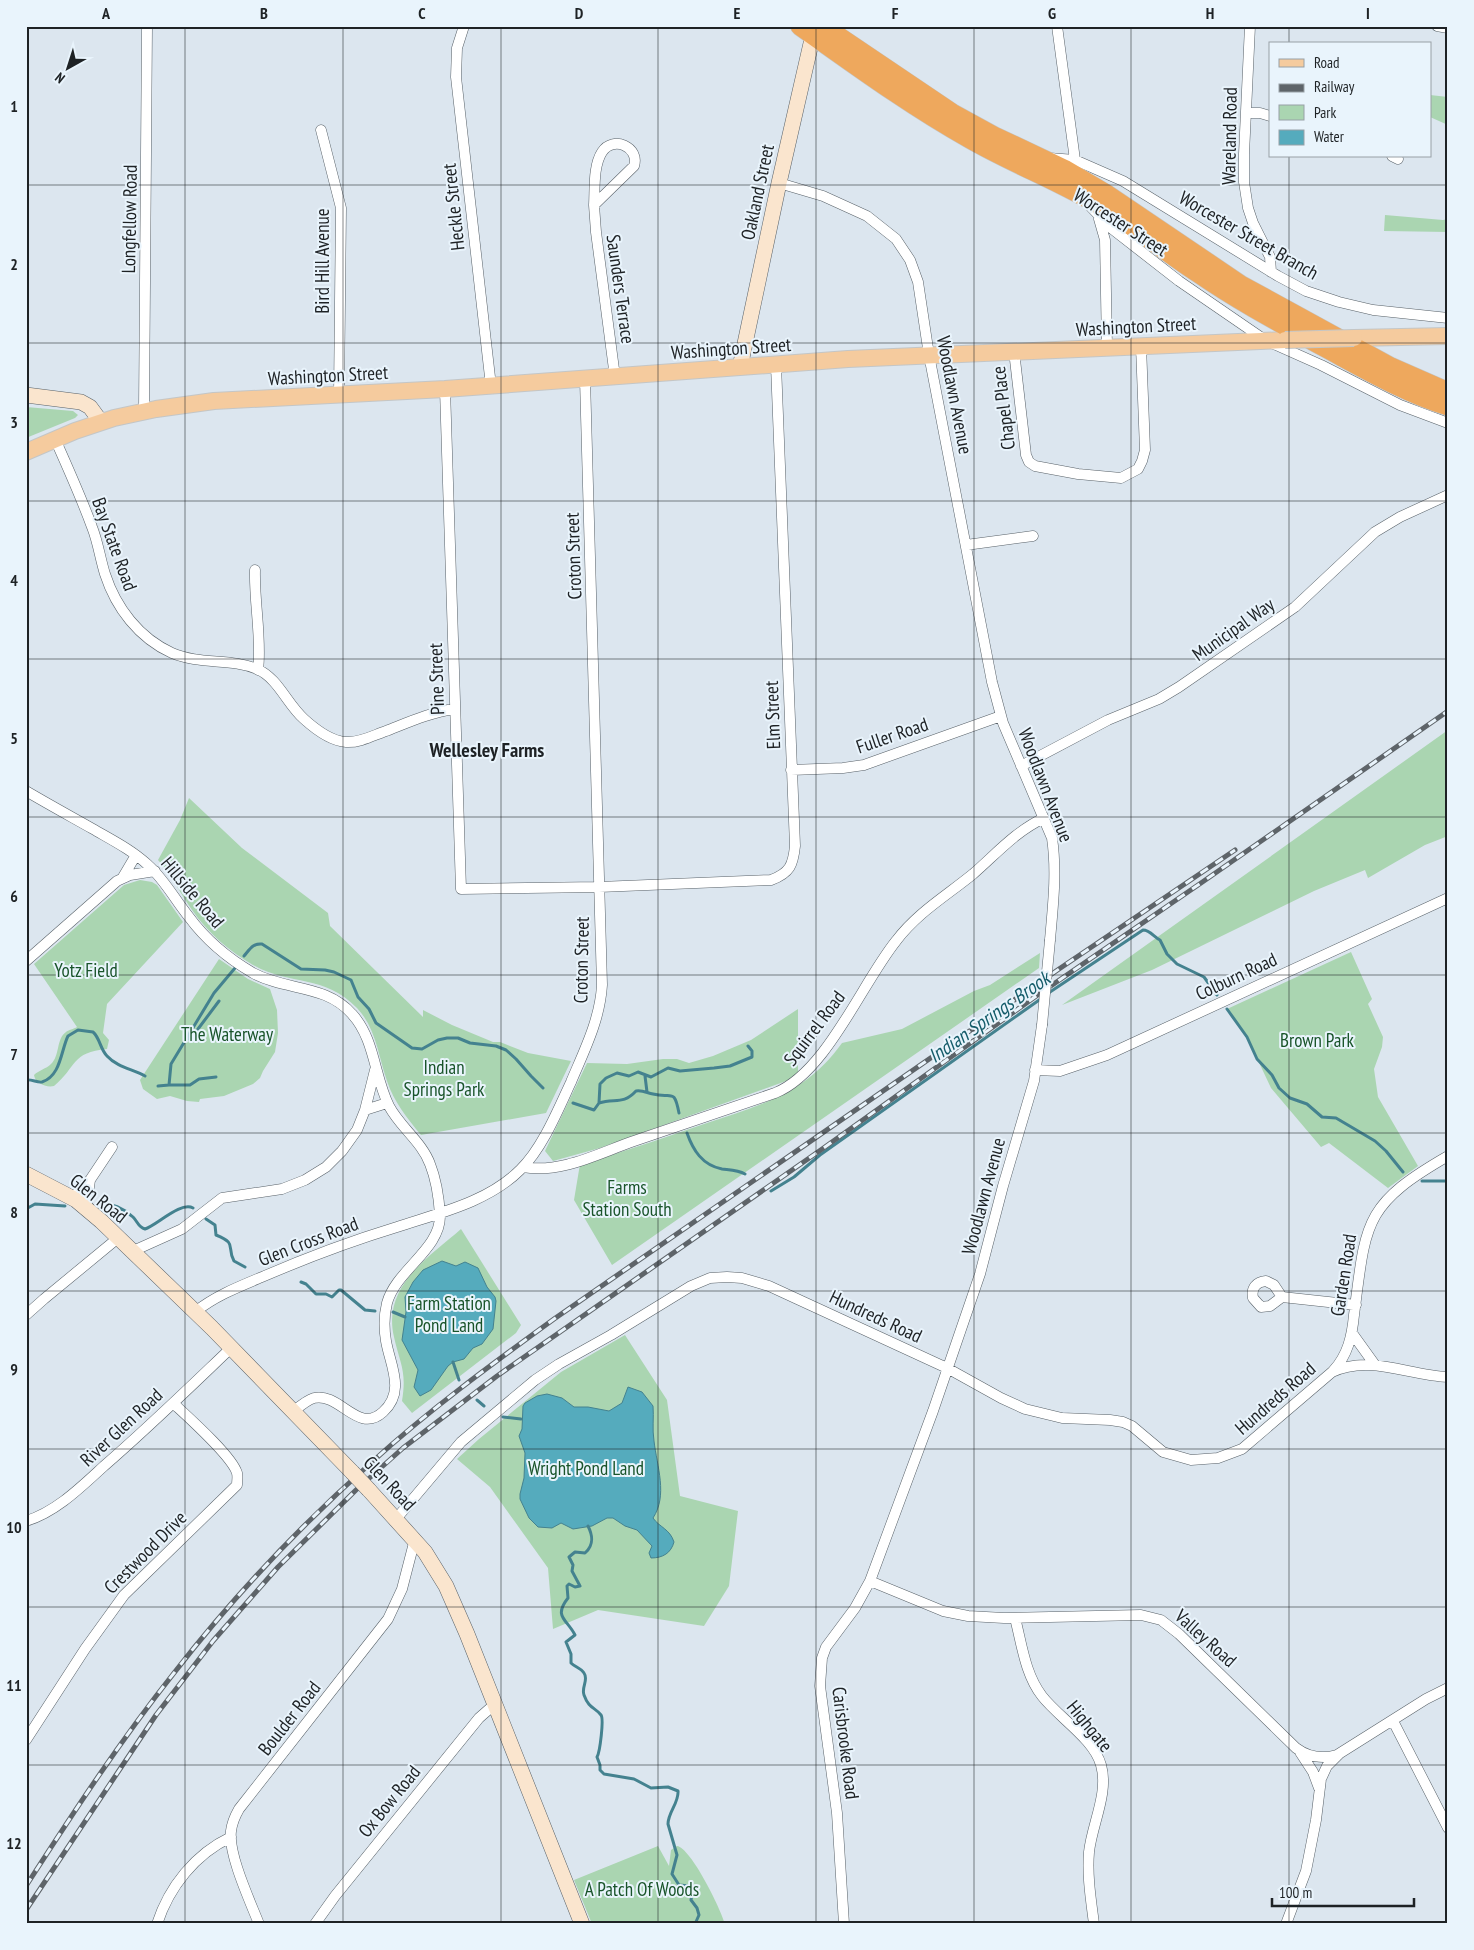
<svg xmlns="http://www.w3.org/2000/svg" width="1474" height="1950" viewBox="0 0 1474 1950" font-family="'PT Sans Narrow',sans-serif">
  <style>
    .green { fill: #aad5b1 }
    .water { fill: #55abbd; stroke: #44828f }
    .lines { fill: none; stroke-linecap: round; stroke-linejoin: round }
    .stream { stroke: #44828f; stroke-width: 3 }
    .street-casing { stroke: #586168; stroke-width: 11 }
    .secondary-casing { stroke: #586168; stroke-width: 16 }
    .primary-casing { stroke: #c4c6c6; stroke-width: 18 }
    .highway-casing { stroke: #c4c6c6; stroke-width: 20 }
    .street { stroke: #fff; stroke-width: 10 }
    .secondary { stroke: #fae5ce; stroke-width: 15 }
    .primary { stroke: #f5cb9e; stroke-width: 16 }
    .highway { stroke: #eea85d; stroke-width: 19 }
    .rail-casing { stroke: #5e6469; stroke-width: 5 }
    .rail { stroke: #e9f4fc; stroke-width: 3; stroke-dasharray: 9; stroke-linecap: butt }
    .street-bridge-casing { stroke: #586168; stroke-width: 11; stroke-linecap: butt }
    .secondary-bridge-casing { stroke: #586168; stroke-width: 16; stroke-linecap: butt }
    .primary-bridge-casing { stroke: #c4c6c6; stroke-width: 18; stroke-linecap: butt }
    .street-bridge { stroke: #fff; stroke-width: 10 }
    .secondary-bridge { stroke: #fae5ce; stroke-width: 15 }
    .primary-bridge { stroke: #f5cb9e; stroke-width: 16 }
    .grid { fill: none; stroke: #1e2225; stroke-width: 1; stroke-opacity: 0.55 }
    .labels { text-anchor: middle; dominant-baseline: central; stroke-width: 4; stroke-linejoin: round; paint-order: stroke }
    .street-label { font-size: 19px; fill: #1e2225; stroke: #e9f4fc }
    .park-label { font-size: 19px; fill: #19542a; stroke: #e9f4fc }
    .neighbourhood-label { font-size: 20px; font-weight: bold; fill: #1e2225; stroke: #e9f4fc }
    .water-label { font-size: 20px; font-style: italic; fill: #155c6a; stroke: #e9f4fc }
    .neatline { fill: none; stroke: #1e2225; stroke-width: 2 }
    .grid-label { font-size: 16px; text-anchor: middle; font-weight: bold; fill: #1e2225 }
  </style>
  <rect width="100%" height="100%" fill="#dce6ef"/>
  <!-- green -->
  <path class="green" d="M1430 95 1448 97V125L1430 117Z
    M1385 215 1443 220 1448 219V232L1384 231Z
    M26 407 73 411 78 415 75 418 26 438Z
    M1448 730V836L1425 845 1368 878 1365 870 1314 891 1152 970 1062 1005Z
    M189 798 242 848 328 913 330 926 423 1017V1010L452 1025 493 1042H500L528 1053 571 1061 546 1113 421 1135C407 1118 394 1102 387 1081 378 1055 376 1028 357 1008 324 974 290 986 253 965 229 951 208 933 192 910 180 893 172 875 158 860L180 820Z
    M140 880 152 882 157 885 183 922 107 1004 103 1033 109 1040 107 1049C71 1052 77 1067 54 1086 46 1088 35 1083 34 1075 39 1070 46 1069 51 1064 60 1056 56 1039 66 1032 68 1030 74 1029 77 1027L34 964 124 885Z
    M1351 952 1372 999 1368 1004 1383 1037 1382 1047 1374 1069 1378 1097 1418 1166 1388 1188 1329 1143 1321 1147 1271 1088 1247 1037 1227 1009Z
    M1040 953 1039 968 612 1265 574 1200 580 1164 602 1158C636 1147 670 1136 704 1124 760 1105 806 1094 842 1043L902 1029 974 991 990 985Z
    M219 959 248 979 270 989 277 1010 278 1033 275 1052 263 1071 260 1078 253 1084 224 1096 200 1099 199 1102 187 1101 170 1096 157 1099 143 1089 140 1080Z
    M798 1009V1074L789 1080 600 1148 553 1161 545 1151 587 1063 627 1064 663 1059H677L689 1063 713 1056 751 1040Z
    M461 1229 521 1325 516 1333 412 1413 402 1401C407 1371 400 1364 394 1337 382 1286 428 1258 461 1229Z
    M625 1335 667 1400 680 1496 738 1511 729 1586 704 1626 598 1610 553 1629 548 1568 490 1487 457 1459 479 1439 561 1372Z
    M658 1846 669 1866 671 1850 677 1846C691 1848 721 1909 725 1924H688L685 1922 681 1924H592L574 1880Z"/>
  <!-- water -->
  <path class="water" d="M442 1261 456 1266 465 1262 478 1268 487 1287 495 1297 496 1301 493 1329 482 1344 473 1348 464 1359 453 1362 448 1366 431 1390 420 1396 414 1387 418 1370 402 1340 406 1312 405 1297 413 1282 423 1270Z
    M628 1387 642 1392 653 1406C654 1417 652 1429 654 1441 657 1467 668 1495 653 1518 659 1527 670 1529 674 1542 671 1553 663 1558 651 1558L649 1553 652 1546 637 1530 625 1526 613 1518H607L592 1526 573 1529 561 1523 552 1528 538 1527 529 1518 520 1499V1494L524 1478 525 1453 519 1436 522 1429 523 1406 525 1403 537 1396 547 1394 562 1398 574 1407H588L609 1411 622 1403Z"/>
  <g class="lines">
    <!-- stream -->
    <path class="stream" d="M244 956C250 949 253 943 262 944L301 969 325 970 334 972 351 980 358 997 369 1009 376 1023 412 1048 422 1049 438 1040 447 1038H458L470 1043 496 1046 506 1050 516 1059 531 1076 543 1088
      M1047 994 1143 930C1150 930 1154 937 1160 940L1167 954 1177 964 1204 977 1217 995
      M1227 1009 1247 1037 1257 1059 1272 1075 1279 1088 1290 1098 1307 1104 1322 1117 1336 1118 1375 1141 1386 1151 1403 1172
      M188 1039 198 1029 219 1001
      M645 1076 647 1092
      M26 1080C32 1079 37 1083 42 1082 61 1076 61 1050 68 1036L78 1030 93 1032C100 1038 100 1049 107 1056 117 1067 132 1069 145 1076
      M169 1085H190L199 1079 216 1077
      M158 1086 169 1085 171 1064 214 993 235 968
      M573 1103 594 1110 599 1103C615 1098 623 1105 636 1091 643 1090 647 1093 653 1094 672 1099 674 1087 679 1113
      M599 1103 600 1084 606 1078 617 1073 629 1076 638 1072 651 1077 668 1068 680 1071 714 1068 730 1066 752 1057V1051L748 1046
      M687 1133C693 1150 702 1165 722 1169 730 1170 738 1170 745 1174
      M1422 1181H1448
      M771 1191 794 1177 820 1155 1042 998
      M99 1204C111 1202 124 1209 133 1217 138 1222 138 1227 145 1229 157 1225 181 1201 193 1208
      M26 1209 35 1204 65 1206
      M206 1219 215 1225 216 1235C238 1244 226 1246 234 1261L245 1267
      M301 1282 306 1284 316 1294H326L332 1297 339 1290H341L365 1310 375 1311
      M393 1312 405 1317
      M453 1362 459 1380
      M477 1400 484 1406
      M503 1417 521 1419
      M588 1526C593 1536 594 1545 585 1553L575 1552 569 1557 573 1565 572 1571 580 1586 575 1587 569 1584 567 1586 568 1598C553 1617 567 1619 575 1635L566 1642 571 1654V1663C575 1667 581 1668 584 1673 589 1680 581 1687 584 1695 589 1709 595 1707 601 1715 604 1719 600 1752 597 1757L600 1765V1770L604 1774 634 1779 651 1788 668 1787 678 1791C679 1803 668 1812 668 1824L677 1855 672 1874 679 1885 690 1886 693 1888 691 1900 697 1908 699 1915 695 1924"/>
    <defs>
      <path id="street" d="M464 26 457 48 456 77 491 386
        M1057 26 1075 160
        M1250 26 1244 154V182L1248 208 1253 223 1270 257 1271 272
        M1437 26 1448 28
        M1247 113H1260L1270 116
        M321 130 341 208 339 395
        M1392 156 1398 159
        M1049 158 1075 160 1123 181 1278 276 1306 291 1339 302 1373 310 1448 318
        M779 183 823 196 867 216 896 239 910 260 918 282 929 355 992 682 1003 723 1052 838C1057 872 1053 905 1050 940
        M594 205C595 189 593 166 602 152 613 135 640 147 634 166L594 205 596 232 615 377
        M1090 206 1111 228 1179 281 1265 340 1321 365 1400 405 1448 423
        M1099 219 1105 240 1107 347
        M1014 351 1026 455 1029 462 1035 466 1078 474 1121 478 1138 469 1142 461 1145 450 1141 346
        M445 389 461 889 599 887 771 880C790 873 793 865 795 846L776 365
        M144 411 147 26
        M55 439C68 468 81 497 92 527 98 542 100 558 105 574 116 608 139 638 172 653 200 665 231 658 257 669 278 678 287 704 304 719 315 729 330 741 346 742 360 743 374 735 386 731 409 722 431 712 455 709
        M966 545 1033 536
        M255 570C254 602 262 640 258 670
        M1021 766 1108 720 1159 699 1179 687 1295 607 1375 532 1400 517 1448 495
        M791 770 843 768 864 765 1001 716
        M26 791C48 804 70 816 93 829 112 840 132 850 148 865 165 880 175 900 189 917 206 940 229 959 253 973 286 991 326 984 352 1014 375 1039 374 1076 389 1106 400 1127 422 1142 430 1164 436 1179 439 1199 440 1215 441 1249 396 1270 387 1303 384 1315 384 1329 386 1341 390 1365 406 1391 383 1412 358 1435 340 1392 314 1398 307 1400 300 1406 294 1411
        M123 877 136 855
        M26 961 117 881 130 875 155 871
        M1035 1070 1060 1071 1107 1055 1448 898
        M365 1110 387 1103
        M523 1167C561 1174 599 1153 634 1141 681 1125 728 1109 775 1093 826 1073 862 983 896 941 917 913 946 896 973 874 996 854 1016 831 1044 818
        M72 1198 90 1180 112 1147
        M86 1208 90 1180
        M133 1251 182 1229 222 1198 282 1189 305 1180 326 1167 342 1151 357 1130 365 1110 375 1070
        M1282 1297 1274 1285 1266 1281C1256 1282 1251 1288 1253 1298L1261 1307 1270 1306 1282 1297 1356 1305
        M195 1312C215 1296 238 1287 262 1277 306 1258 351 1241 397 1227 439 1213 488 1202 520 1170 542 1149 558 1110 571 1082 584 1051 600 1020 602 985L585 379
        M26 1315 44 1299 118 1238
        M1352 1333 1375 1365
        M1333 1371C1348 1355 1352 1336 1354 1315 1366 1222 1363 1205 1448 1156
        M396 1519 461 1442 535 1380 559 1364 611 1335 691 1286 710 1278 727 1277 742 1278 769 1286 947 1368 1001 1398 1025 1409 1062 1418 1110 1420 1123 1422 1132 1426 1163 1452 1191 1460 1218 1458 1242 1449 1332 1372C1370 1354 1409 1376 1448 1377
        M26 1521C56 1512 81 1487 104 1466 148 1428 189 1388 231 1348
        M870 1581 943 1611 968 1616 1004 1618 1141 1615 1161 1620 1179 1634 1296 1748C1308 1757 1323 1759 1337 1755L1426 1699 1448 1688
        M1015 1618C1022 1645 1025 1674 1042 1696 1058 1717 1094 1739 1101 1765 1109 1793 1092 1824 1089 1852 1087 1876 1091 1900 1094 1924
        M1393 1721 1448 1828
        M26 1740 85 1649 124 1595 237 1485C237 1481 238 1477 237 1473 232 1456 188 1417 173 1403
        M1300 1752 1313 1772 1319 1788
        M157 1924C169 1887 195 1854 231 1837
        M259 1924C250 1901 228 1854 231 1831 232 1823 235 1816 239 1809L388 1619 402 1589 415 1539
        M315 1924 335 1896 479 1718 495 1704
        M844 1924 837 1813 820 1686 822 1658 826 1647 855 1608 870 1581 933 1411 980 1274 1003 1186 1034 1081 1042 1025
        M1286 1924 1306 1871 1316 1820 1321 1779 1327 1766 1339 1754"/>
      <path id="secondary" d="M740 367 779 183 815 26
        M26 395 81 402 90 407 101 422
        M26 1174 76 1200 101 1221 212 1328 352 1472
        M369 1490 425 1552 446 1586 467 1634 582 1924"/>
      <path id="primary" d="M1354 338 1448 336
        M26 452 75 431 114 418 156 409 214 401 445 389 848 359 1285 340"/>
      <path id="highway" d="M800 26C855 65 911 106 970 139 1017 166 1065 183 1111 212 1141 231 1168 254 1198 273 1237 300 1280 323 1322 346 1363 368 1403 392 1448 406
        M823 26 952 113 994 136 1064 169 1108 195 1241 285 1391 367 1448 392"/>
    </defs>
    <!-- street casing -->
    <use href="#street" class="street-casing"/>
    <!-- secondary casing -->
    <use href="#secondary" class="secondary-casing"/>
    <!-- primary casing -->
    <use href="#primary" class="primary-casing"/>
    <!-- highway casing -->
    <use href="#highway" class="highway-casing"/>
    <!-- street -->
    <use href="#street" class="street"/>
    <!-- secondary -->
    <use href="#secondary" class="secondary"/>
    <!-- primary -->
    <use href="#primary" class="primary"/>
    <!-- highway -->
    <use href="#highway" class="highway"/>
    <defs>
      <path id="rail" d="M26 1886C73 1813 120 1741 174 1673 233 1597 300 1526 372 1462 429 1410 492 1364 554 1319L1059 969 1235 850
        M26 1910 156 1715 213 1641 278 1567 356 1490 403 1448 497 1376 825 1147 1039 994 1201 883 1448 711"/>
    </defs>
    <!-- rail casing -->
    <use href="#rail" class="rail-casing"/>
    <!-- rail -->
    <use href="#rail" class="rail"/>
    <defs>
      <path id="street-bridge" d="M1042 1025 1050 940"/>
      <path id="secondary-bridge" d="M352 1472 369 1490"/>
      <path id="primary-bridge" d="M1285 340 1354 338"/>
    </defs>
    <!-- street-bridge casing -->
    <use href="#street-bridge" class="street-bridge-casing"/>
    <!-- secondary-bridge casing -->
    <use href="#secondary-bridge" class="secondary-bridge-casing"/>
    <!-- primary-bridge casing -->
    <use href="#primary-bridge" class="primary-bridge-casing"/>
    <!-- street-bridge -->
    <use href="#street-bridge" class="street-bridge"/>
    <!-- secondary-bridge -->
    <use href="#secondary-bridge" class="secondary-bridge"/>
    <!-- primary-bridge -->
    <use href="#primary-bridge" class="primary-bridge"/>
  </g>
  <!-- grid -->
  <path class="grid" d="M185 26V1924M343 26V1924M501 26V1924M658 26V1924M816 26V1924M974 26V1924M1131 26V1924M1289 26V44M1289 156V1924M26 185H1448M26 343H1448M26 501H1448M26 659H1448M26 817H1448M26 975H1448M26 1133H1448M26 1291H1448M26 1449H1448M26 1607H1448M26 1765H1448"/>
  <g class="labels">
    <!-- street labels -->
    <g class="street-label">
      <text transform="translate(1229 136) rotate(-89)">Wareland Road</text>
      <text transform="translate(757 192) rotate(-78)">Oakland Street</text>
      <text transform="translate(453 207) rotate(-96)">Heckle Street</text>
      <text transform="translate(129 219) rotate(-89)">Longfellow Road</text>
      <text transform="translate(1121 222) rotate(33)">Worcester Street</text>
      <text transform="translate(1249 235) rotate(30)">Worcester Street Branch</text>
      <text transform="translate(322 261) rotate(-90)">Bird Hill Avenue</text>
      <text transform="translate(621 289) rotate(82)">Saunders Terrace</text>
      <text transform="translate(1136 326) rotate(-3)">Washington Street</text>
      <text transform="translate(731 348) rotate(-4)">Washington Street</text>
      <text transform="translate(328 375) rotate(-3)">Washington Street</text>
      <text transform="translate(955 395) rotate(79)">Woodlawn Avenue</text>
      <text transform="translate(1003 408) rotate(-97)">Chapel Place</text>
      <text transform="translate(115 544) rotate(70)">Bay State Road</text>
      <text transform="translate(573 556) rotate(-92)">Croton Street</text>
      <text transform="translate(1233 629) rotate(-35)">Municipal Way</text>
      <text transform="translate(436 679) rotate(-92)">Pine Street</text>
      <text transform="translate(772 715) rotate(-92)">Elm Street</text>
      <text transform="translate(892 735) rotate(-19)">Fuller Road</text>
      <text transform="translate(1046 785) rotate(69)">Woodlawn Avenue</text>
      <text transform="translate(193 892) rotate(50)">Hillside Road</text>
      <text transform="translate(581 960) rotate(-89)">Croton Street</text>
      <text transform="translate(1236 976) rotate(-25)">Colburn Road</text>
      <text transform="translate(814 1028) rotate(-53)">Squirrel Road</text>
      <text transform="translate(983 1196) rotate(-75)">Woodlawn Avenue</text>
      <text transform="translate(99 1198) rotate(38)">Glen Road</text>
      <text transform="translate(308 1241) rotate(-21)">Glen Cross Road</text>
      <text transform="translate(1343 1275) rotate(-81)">Garden Road</text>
      <text transform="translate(876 1316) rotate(25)">Hundreds Road</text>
      <text transform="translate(1275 1398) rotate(-41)">Hundreds Road</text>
      <text transform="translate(121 1427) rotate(-43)">River Glen Road</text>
      <text transform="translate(390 1483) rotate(47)">Glen Road</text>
      <text transform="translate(145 1552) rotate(-45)">Crestwood Drive</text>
      <text transform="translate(1206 1638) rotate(42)">Valley Road</text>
      <text transform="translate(289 1718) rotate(-52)">Boulder Road</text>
      <text transform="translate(1090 1726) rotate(51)">Highgate</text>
      <text transform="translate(846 1743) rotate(83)">Carisbrooke Road</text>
      <text transform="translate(389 1801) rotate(-51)">Ox Bow Road</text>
    </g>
    <!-- park labels -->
    <g class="park-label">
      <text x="86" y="970">Yotz Field</text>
      <text x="227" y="1034">The Waterway</text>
      <text x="1317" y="1040">Brown Park</text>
      <text x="444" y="1067">Indian<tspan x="444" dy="22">Springs Park</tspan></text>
      <text x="627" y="1187">Farms<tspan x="627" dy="22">Station South</tspan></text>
      <text x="449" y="1303">Farm Station<tspan x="449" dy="22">Pond Land</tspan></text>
      <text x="586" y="1468">Wright Pond Land</text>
      <text x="642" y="1889">A Patch Of Woods</text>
    </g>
    <!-- neighbourhood labels -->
    <g class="neighbourhood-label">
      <text x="487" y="750">Wellesley Farms</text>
    </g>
    <!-- water labels -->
    <g class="water-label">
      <text transform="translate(989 1017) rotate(-35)">Indian Springs Brook</text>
    </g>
  </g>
  <!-- border -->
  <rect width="1474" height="1950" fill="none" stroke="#e9f4fc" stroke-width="55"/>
  <!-- legend -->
  <rect x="1269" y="42" width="162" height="115" fill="#e9f4fc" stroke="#98a0a6"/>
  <rect x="1279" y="59" width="25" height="8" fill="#f5cb9e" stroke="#98a0a6"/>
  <text x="1314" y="68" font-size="15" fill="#1e2225">Road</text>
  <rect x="1279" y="84" width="25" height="8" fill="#5e6469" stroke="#98a0a6"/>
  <text x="1314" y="92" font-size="15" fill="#1e2225">Railway</text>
  <rect x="1279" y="105" width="25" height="15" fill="#aad5b1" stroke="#98a0a6"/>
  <text x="1314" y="118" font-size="15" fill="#1e2225">Park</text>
  <rect x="1279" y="130" width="25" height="15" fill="#55abbd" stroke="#98a0a6"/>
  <text x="1314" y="142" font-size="15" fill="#1e2225">Water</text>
  <!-- north arrow -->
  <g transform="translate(68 68) rotate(219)" stroke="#e9f4fc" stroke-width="4" paint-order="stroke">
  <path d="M0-4L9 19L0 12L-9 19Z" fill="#1e2225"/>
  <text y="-8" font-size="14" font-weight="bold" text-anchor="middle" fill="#1e2225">N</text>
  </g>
  <!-- scale -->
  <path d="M1272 1898v8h142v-8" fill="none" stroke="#1e2225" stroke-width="2.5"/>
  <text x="1279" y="1898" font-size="15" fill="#1e2225" stroke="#e9f4fc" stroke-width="4" paint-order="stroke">100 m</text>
  <rect x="28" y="28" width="1418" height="1894" class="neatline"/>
  <g class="grid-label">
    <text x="106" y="19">A</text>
    <text x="264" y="19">B</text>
    <text x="422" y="19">C</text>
    <text x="579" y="19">D</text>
    <text x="737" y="19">E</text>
    <text x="895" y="19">F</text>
    <text x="1052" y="19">G</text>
    <text x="1210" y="19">H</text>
    <text x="1368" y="19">I</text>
    <text x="14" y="112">1</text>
    <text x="14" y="270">2</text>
    <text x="14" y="428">3</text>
    <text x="14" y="586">4</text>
    <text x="14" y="744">5</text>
    <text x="14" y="902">6</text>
    <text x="14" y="1060">7</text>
    <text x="14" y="1218">8</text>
    <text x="14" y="1375">9</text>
    <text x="14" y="1533">10</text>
    <text x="14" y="1691">11</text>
    <text x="14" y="1849">12</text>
  </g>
</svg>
